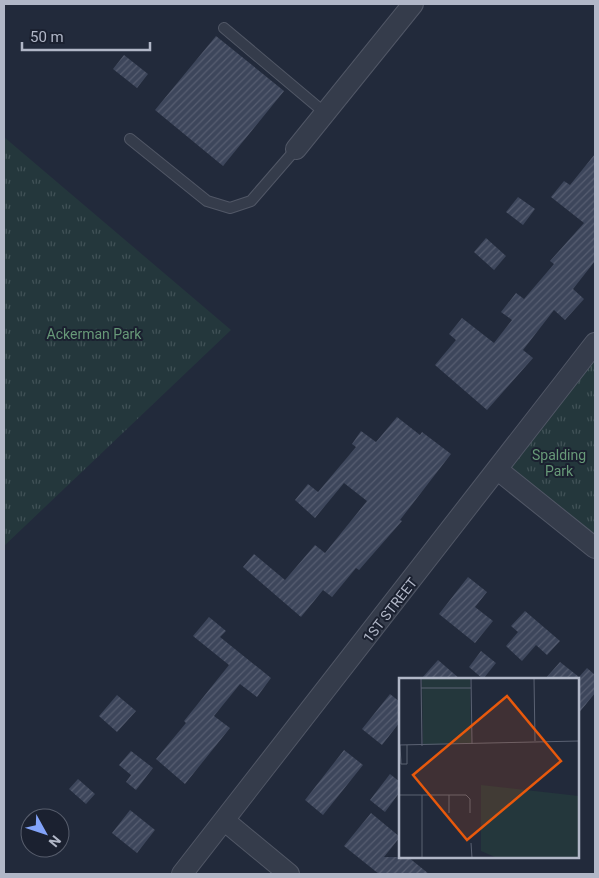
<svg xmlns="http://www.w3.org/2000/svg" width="599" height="878" viewBox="0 0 599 878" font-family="Roboto,sans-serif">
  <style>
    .grass { fill: url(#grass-tufts) }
    .building { fill: url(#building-hatch) }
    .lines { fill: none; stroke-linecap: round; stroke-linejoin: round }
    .lane-casing { stroke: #515766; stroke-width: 12 }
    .street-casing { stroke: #515766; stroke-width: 22 }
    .lane { stroke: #353c4b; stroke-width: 10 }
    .street { stroke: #353c4b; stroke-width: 20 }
    .labels { text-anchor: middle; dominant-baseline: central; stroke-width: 4; stroke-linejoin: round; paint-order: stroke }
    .park-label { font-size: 14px; fill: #679978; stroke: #1b2130 }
    .street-label { font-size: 14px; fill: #b1b7c7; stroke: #1b2130 }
    .inset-road { fill: none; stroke: #5b6273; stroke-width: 1 }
    .view { fill: #e8590c; fill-opacity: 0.15; stroke: #e8590c; stroke-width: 2.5 }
    .inset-edge { fill: none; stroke: #b1b7c7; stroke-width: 2.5 }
  </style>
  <defs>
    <pattern id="grass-tufts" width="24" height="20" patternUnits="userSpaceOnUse" patternTransform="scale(1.25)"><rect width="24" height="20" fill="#24373c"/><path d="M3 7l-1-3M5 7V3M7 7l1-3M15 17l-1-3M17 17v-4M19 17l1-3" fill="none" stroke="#415257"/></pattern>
    <pattern id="building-hatch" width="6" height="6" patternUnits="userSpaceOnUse" patternTransform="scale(1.25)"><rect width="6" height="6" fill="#3d465b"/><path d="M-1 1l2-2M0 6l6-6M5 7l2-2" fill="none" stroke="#575e71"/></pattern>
  </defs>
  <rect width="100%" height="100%" fill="#222a3b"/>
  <!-- grass -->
  <path class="grass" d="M4 137 231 330 4 546Z
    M595 353V540L507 468Z"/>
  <!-- building -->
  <path class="building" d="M216 36 284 91 223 166 155 110Z
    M124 55 148 74 137 88 113 69Z
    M595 154V261L573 289 584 299 565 320 554 310 523 350 533 358 487 410 435 365 456 340 449 334 462 318 494 343 512 320 501 312 516 293 524 299 554 264 550 261 584 223 551 197 564 181 570 185Z
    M518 197 535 209 523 225 506 212Z
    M486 238 506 256 494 270 474 252Z
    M397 417 420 435 422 432 451 454 400 520 402 521 359 570 356 568 332 597 323 590 301 617 243 567 254 554 285 580 315 545 325 553 367 501 344 483 315 518 295 500 308 484 318 492 356 447 352 444 361 431 376 442Z
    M468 577 487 592 475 607 493 621 475 643 439 614Z
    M525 611 560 641 547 655 536 645 522 661 506 646 518 632 511 626Z
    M209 617 226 631 220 637 271 678 257 697 240 684 214 716 230 728 185 784 156 759 186 723 184 721 229 665 193 636Z
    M481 651 496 663 483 679 469 667Z
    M438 660 460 679H421Z
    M560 662 579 677 587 668 595 675V693L578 714V679H545Z
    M390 694 400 702V722L382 745 362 729Z
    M117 695 136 711 117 732 99 716Z
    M344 750 363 765 323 815 305 800Z
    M131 751 153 768 136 790 126 782 131 775 119 765Z
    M390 774 400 782V792L385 812 370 800Z
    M78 779 95 794 86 804 69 789Z
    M130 810 155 830 137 853 112 833Z
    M371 813 400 837 384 857H408L429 874H379L344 846Z"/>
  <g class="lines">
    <defs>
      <path id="lane" d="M224 28 325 113
        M130 139 207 201 230 208 251 201 296 149"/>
      <path id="street" d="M296 149 413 4
        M498 470 595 548
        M225 821 289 874
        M182 874 595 343"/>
    </defs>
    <!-- lane casing -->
    <use href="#lane" class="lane-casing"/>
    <!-- street casing -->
    <use href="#street" class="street-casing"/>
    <!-- lane -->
    <use href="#lane" class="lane"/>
    <!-- street -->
    <use href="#street" class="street"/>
  </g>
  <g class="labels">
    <!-- park labels -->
    <g class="park-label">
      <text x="94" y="334">Ackerman Park</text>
      <text x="559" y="455">Spalding<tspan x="559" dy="16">Park</tspan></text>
    </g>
    <!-- street labels -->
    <g class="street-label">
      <text transform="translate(390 610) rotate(-52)">1ST STREET</text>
    </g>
  </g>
  <!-- overview -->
  <g transform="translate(399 678)">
    <rect width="180" height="180" fill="#222a3b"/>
    <path d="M23 0H71L72 65 24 67ZM82 107 180 118V180H98L82 173Z" fill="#24373c"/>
    <path class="inset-road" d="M22 0 23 68M72 0 73 66M135 0 136 63M22 10H72M0 67 180 63M1 67 2 86H8V67M0 117H67L71 121V135M23 117V180M50 117V135M72 165 73 180"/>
    <path class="view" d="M108 18 162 83 68 162 14 97Z"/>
    <rect width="180" height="180" class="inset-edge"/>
  </g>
  <!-- border -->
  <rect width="599" height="878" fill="none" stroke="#b1b7c7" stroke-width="10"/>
  <!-- north arrow -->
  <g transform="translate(45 833) rotate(130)"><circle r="24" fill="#1b2130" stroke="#575d6c"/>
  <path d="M0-4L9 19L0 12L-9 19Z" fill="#83a4fa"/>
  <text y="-8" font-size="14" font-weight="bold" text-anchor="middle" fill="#b1b7c7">N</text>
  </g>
  <!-- scale -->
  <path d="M22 42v8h128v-8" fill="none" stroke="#b1b7c7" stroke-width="2.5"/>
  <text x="30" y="42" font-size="15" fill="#b1b7c7" stroke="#1b2130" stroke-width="4" paint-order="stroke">50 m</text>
</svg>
